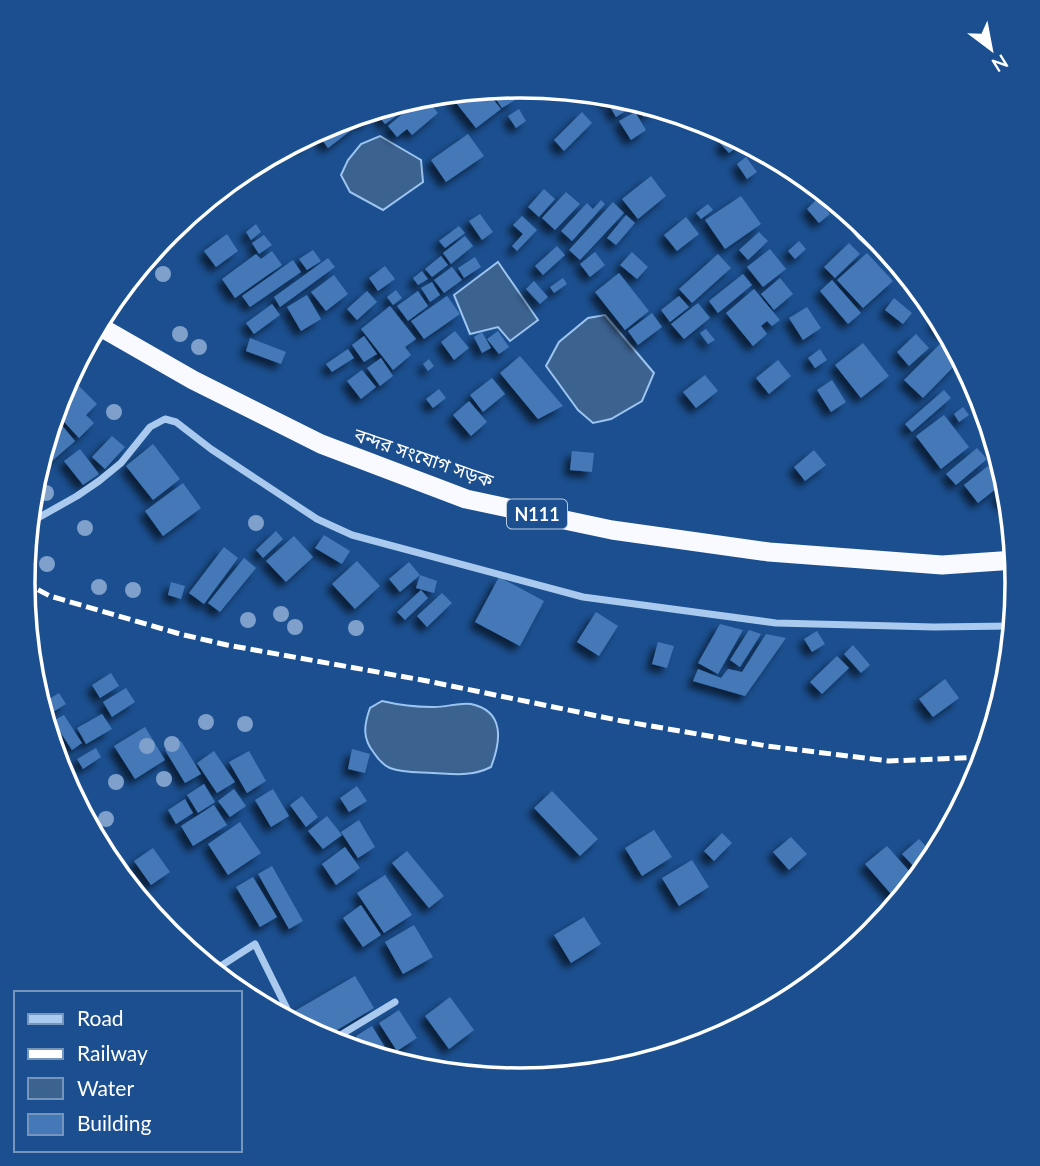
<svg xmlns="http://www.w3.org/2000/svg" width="1040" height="1166" viewBox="0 0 1040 1166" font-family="Lato,'Noto Sans Bengali',sans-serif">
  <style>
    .water { fill: #3c6290; stroke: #9cc4f0; stroke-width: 2 }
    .building { fill: #4478b7; filter: url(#shadow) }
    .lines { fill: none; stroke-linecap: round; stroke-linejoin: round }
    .minor { stroke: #a9c9ee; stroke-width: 7 }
    .trunk { stroke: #f8faff; stroke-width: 19 }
    .rail { stroke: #fff; stroke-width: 5; stroke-dasharray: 12 5; stroke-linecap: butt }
    .tree { fill: #7ea0ca }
    .labels { text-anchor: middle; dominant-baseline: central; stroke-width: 6; stroke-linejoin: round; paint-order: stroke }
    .shield { fill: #1b4f8f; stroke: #bbcadd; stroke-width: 2 }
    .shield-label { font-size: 18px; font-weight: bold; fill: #fff }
    .street-label { font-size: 19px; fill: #fff; stroke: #1b4f8f }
    .rim { fill: none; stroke: #fff; stroke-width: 3.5 }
  </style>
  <defs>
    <filter id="shadow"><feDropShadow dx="-6" dy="6" stdDeviation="3.5" flood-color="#0009"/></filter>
  </defs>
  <rect width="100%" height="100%" fill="#1b4f8f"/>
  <!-- water -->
  <path class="water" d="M380 136 421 160 423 182 383 210 350 192 341 175 348 160 361 144Z
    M498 262 538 320 510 341 498 327 470 334 454 295Z
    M605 315 654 373 642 401 611 419 593 423 578 410 546 366 559 342 588 318Z
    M382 701C399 705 415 707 432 707 444 708 459 702 471 704 505 711 501 741 491 767 471 777 454 774 433 773 418 772 403 773 390 768 383 765 378 759 374 753 362 738 364 725 370 708Z"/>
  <!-- building -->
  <path class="building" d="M507 87 515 100 502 108 489 89Z
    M485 89 501 109 476 128 453 99 463 91Z
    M600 94 617 95 618 96 607 103Z
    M424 96 438 113 412 135 407 129 397 137 388 126Z
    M622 97 629 109 616 117 609 105Z
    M641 102 657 107 644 117 636 106Z
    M389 106 396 116 385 124 377 114Z
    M519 109 526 121 516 128 508 116Z
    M368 112 372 117 362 125 355 116Z
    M582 112 592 123 564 151 554 140Z
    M635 112 646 130 631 140 619 121Z
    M351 117 358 125 328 148 320 137 341 120Z
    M322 128 302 148 296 142Z
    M468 134 484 156 446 182 431 160Z
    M731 135 744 142 729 153 720 143Z
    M746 157 757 172 747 179 737 164Z
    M651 176 666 196 638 219 622 199Z
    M544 189 555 199 539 217 528 207Z
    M566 192 580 204 555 230 542 218Z
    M741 196 761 224 725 249 705 220Z
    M817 199 830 214 819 223 807 209Z
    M601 200 605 204 572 241 561 231 587 203 593 209Z
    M613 202 624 213 580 260 569 250Z
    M708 204 713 210 701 219 696 213Z
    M480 214 493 232 482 240 469 221Z
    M626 215 635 223 616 245 607 238Z
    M522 216 537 230 517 251 512 246 523 234 513 225Z
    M686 217 699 234 677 251 664 235Z
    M256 224 261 232 251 240 246 232Z
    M459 226 465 233 445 248 439 241Z
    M759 232 768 241 748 260 739 250Z
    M227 234 238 251 216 267 204 251Z
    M264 235 272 245 259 254 252 243Z
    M465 236 473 246 451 264 443 253Z
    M799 241 806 249 795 259 788 251Z
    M849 243 860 254 835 278 824 267Z
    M557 246 565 255 543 275 535 266Z
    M770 249 786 269 763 287 747 267Z
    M313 250 321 261 307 270 299 259Z
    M272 251 282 265 235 298 222 279 256 254 261 259Z
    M595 252 605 265 590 277 580 264Z
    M632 252 648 267 637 279 620 265Z
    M867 253 893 281 863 308 837 280Z
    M718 254 731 268 692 303 679 289Z
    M441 256 448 265 432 277 425 269Z
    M475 257 481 267 464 278 458 268Z
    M328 258 335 267 280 307 274 297Z
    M293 260 301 272 250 307 242 296Z
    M385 266 395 279 378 291 369 278Z
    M452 267 462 280 444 293 434 280Z
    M422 271 428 279 418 285 413 278Z
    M619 273 649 311 625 330 595 292Z
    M743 274 752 285 718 313 709 301Z
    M334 275 348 294 326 311 311 292Z
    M563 278 567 284 554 293 550 287Z
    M780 278 793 294 774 310 761 294Z
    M832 280 861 313 848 324 820 291Z
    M534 281 548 297 540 304 526 289Z
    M432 282 440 295 430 302 421 288Z
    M754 289 780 320 772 326 767 321 761 326 767 334 753 346 726 313Z
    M396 290 402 298 393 305 387 297Z
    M367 291 377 302 357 320 347 309Z
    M418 291 428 306 408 321 397 306Z
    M307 295 321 319 301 331 287 307Z
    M447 296 460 314 424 339 411 321Z
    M679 296 689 307 670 322 661 310Z
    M894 298 912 313 903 324 885 310Z
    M698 303 710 318 684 339 671 324Z
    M272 304 280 315 254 334 246 323Z
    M390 306 416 339 405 347 411 355 393 370 361 329Z
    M807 307 821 328 803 340 789 318Z
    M652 313 662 327 638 345 628 331Z
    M939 317 947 332 945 334 933 324Z
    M706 329 715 340 708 344 700 333Z
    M455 331 469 348 454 360 441 342Z
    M498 331 509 347 499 354 487 339Z
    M482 332 491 348 482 353 474 337Z
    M916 334 929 348 909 366 897 352Z
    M364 336 377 354 364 362 352 345Z
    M250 338 286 352 281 364 246 351Z
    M863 343 889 376 861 398 835 365Z
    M940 344 958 362 923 398 904 380Z
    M348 349 354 358 332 372 326 364Z
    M820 349 827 360 815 368 808 358Z
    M520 356 563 406 538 419 500 373Z
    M381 358 393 376 380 386 367 368Z
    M429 359 434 366 428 371 423 364Z
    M778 360 791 376 769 394 756 378Z
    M362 370 376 387 361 399 347 381Z
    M705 375 718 391 696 408 683 392Z
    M492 378 505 394 483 412 470 395Z
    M73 380 97 404 86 415 94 423 79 438 55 412 61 392Z
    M832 380 846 402 831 412 817 390Z
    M439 389 446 398 433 408 426 399Z
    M944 390 951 398 912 432 905 424Z
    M469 401 487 422 471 436 453 415Z
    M963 407 969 415 959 422 954 414Z
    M944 415 969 447 941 469 916 436Z
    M54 416 75 441 36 475 50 427Z
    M112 436 125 447 105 469 92 457Z
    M153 444 180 479 153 500 126 466Z
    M977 448 987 459 956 485 946 474Z
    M80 449 99 474 83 485 64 461Z
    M814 450 826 465 805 481 794 467Z
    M572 451 594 453 592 472 570 470Z
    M988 466 1002 484 978 503 964 485Z
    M183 483 201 508 163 536 145 511Z
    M1007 483 1010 505 1008 507 996 497Z
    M276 531 283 539 263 558 256 550Z
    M324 535 350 551 342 564 315 548Z
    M294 536 313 557 286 582 266 561Z
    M224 547 238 558 204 604 189 593Z
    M244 558 256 568 220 612 208 603Z
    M357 561 380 586 355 609 332 584Z
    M409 562 420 575 400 592 389 579Z
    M420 575 437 581 434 593 416 588Z
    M499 577 544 601 520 646 475 622Z
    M171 582 185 586 181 599 168 595Z
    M421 590 428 598 405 620 397 612Z
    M442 593 452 603 427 627 417 616Z
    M596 612 618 626 599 656 577 642Z
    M720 624 743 630 718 674 698 663Z
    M749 630 761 634 740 667 730 660Z
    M817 631 825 644 812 652 804 639Z
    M766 634 786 638 745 696 693 681 698 669 721 678 728 669 742 672Z
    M658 642 674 646 667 668 652 664Z
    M853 645 870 665 861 673 844 654Z
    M837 656 849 668 822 694 810 682Z
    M34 666 41 677 33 682 31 667Z
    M111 673 119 686 100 698 92 685Z
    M945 679 959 698 933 717 919 699Z
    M126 688 135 702 112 717 103 702Z
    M59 693 66 704 48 715 41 704Z
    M102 714 112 729 86 744 77 728Z
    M64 715 82 743 72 750 53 721Z
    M145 727 165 760 135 779 114 746Z
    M181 741 201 774 185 783 165 750Z
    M96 748 101 757 83 769 77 759Z
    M352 749 370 754 365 773 348 769Z
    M214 751 235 782 217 793 197 763Z
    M249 751 266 781 247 793 229 762Z
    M204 784 215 802 198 813 187 795Z
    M357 786 367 801 349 812 340 798Z
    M234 789 246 806 230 817 218 801Z
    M273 789 289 816 271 827 255 800Z
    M552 791 598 839 580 856 534 808Z
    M302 796 318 817 306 827 290 805Z
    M185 799 193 813 176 824 168 810Z
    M214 805 227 825 193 846 181 826Z
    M327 816 342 835 323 849 308 831Z
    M359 820 375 847 358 858 341 832Z
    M240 822 261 853 228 875 208 844Z
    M654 830 672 857 642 876 625 848Z
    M722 833 732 843 714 861 704 851Z
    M791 837 807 854 789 870 773 852Z
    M919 839 935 856 921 874 902 854Z
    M887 846 917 880 898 902 865 864Z
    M345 847 360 868 336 885 322 864Z
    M153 848 170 872 151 885 134 861Z
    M117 850 129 867 119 874 105 857Z
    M407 851 444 896 429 908 392 863Z
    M692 860 709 887 679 906 662 878Z
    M272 866 303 921 289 929 258 874Z
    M128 875 138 890 134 893 122 878Z
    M385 875 412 915 384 933 357 893Z
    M253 877 277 917 260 927 236 887Z
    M361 905 381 935 363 947 343 918Z
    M584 917 601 944 571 963 554 935Z
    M414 925 433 957 403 974 385 942Z
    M355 976 374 1008 322 1039 303 1028 293 1012Z
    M450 997 474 1030 449 1049 425 1016Z
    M277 1004 285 1018 268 1009Z
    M399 1010 417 1038 397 1051 379 1023Z
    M372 1026 386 1049 375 1056 367 1054 356 1036Z
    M353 1042 358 1051 344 1047Z
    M396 1054 402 1064 386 1060Z"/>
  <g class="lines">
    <!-- minor -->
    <path class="minor" d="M828 196 861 237 920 290
      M29 523 77 496 99 481 121 463 150 427 165 419 176 422 211 449 317 519 352 535 583 597 776 623 934 627 1013 626
      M213 971 255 944 294 1023
      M329 1042 395 1002"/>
    <!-- trunk -->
    <path class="trunk" d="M97 325 193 380 321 444 466 499 612 530 769 552 942 565 1015 560"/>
    <!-- rail -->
    <path class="rail" d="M23 582 50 596 180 634 227 645 422 680 622 721 767 746 889 761 984 757"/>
  </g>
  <!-- trees -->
  <g class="tree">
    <circle cx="163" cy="274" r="8"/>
    <circle cx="180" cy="334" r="8"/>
    <circle cx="199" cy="347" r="8"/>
    <circle cx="114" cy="412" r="8"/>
    <circle cx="46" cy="493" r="8"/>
    <circle cx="256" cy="523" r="8"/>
    <circle cx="85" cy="528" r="8"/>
    <circle cx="47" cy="564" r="8"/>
    <circle cx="99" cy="587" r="8"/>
    <circle cx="133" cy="590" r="8"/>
    <circle cx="281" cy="614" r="8"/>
    <circle cx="248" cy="620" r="8"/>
    <circle cx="295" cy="627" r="8"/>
    <circle cx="356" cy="628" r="8"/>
    <circle cx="206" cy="722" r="8"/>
    <circle cx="245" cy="724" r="8"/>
    <circle cx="172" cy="744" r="8"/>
    <circle cx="147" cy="746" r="8"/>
    <circle cx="164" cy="779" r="8"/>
    <circle cx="116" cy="782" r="8"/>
    <circle cx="106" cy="819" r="8"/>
  </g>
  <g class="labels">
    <!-- shield labels -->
    <rect class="shield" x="507" y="499.5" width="60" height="29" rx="5"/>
    <g class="shield-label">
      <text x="537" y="514">N111</text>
    </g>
    <!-- street labels -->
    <g class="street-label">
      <text transform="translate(424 457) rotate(19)">বন্দর সংযোগ সড়ক</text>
    </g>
  </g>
  <!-- crop -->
  <path d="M0 0H1040V1166H0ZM35 583a485 485 0 1 1 970 0a485 485 0 1 1-970 0Z" fill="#1b4f8f" fill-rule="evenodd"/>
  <path class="rim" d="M35 583a485 485 0 1 1 970 0a485 485 0 1 1-970 0Z"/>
  <!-- legend -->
  <rect x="14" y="991" width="228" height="161" fill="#1b4f8f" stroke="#7695bc" stroke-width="2"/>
  <rect x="28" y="1014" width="35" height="10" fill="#a9c9ee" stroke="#7695bc" stroke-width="2"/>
  <text x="77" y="1026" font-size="21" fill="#ffffff">Road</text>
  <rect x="28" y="1049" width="35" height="10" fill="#ffffff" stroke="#7695bc" stroke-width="2"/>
  <text x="77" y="1061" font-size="21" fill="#ffffff">Railway</text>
  <rect x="28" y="1078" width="35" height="21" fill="#3c6290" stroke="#7695bc" stroke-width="2"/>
  <text x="77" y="1096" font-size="21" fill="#ffffff">Water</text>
  <rect x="28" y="1114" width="35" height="21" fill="#4478b7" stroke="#7695bc" stroke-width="2"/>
  <text x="77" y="1131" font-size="21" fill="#ffffff">Building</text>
  <!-- north arrow -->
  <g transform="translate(991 49) rotate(148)" stroke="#1b4f8f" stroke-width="5" paint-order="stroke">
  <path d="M0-5L12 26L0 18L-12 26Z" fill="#ffffff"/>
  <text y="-10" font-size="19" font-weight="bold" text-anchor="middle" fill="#ffffff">N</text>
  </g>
</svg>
